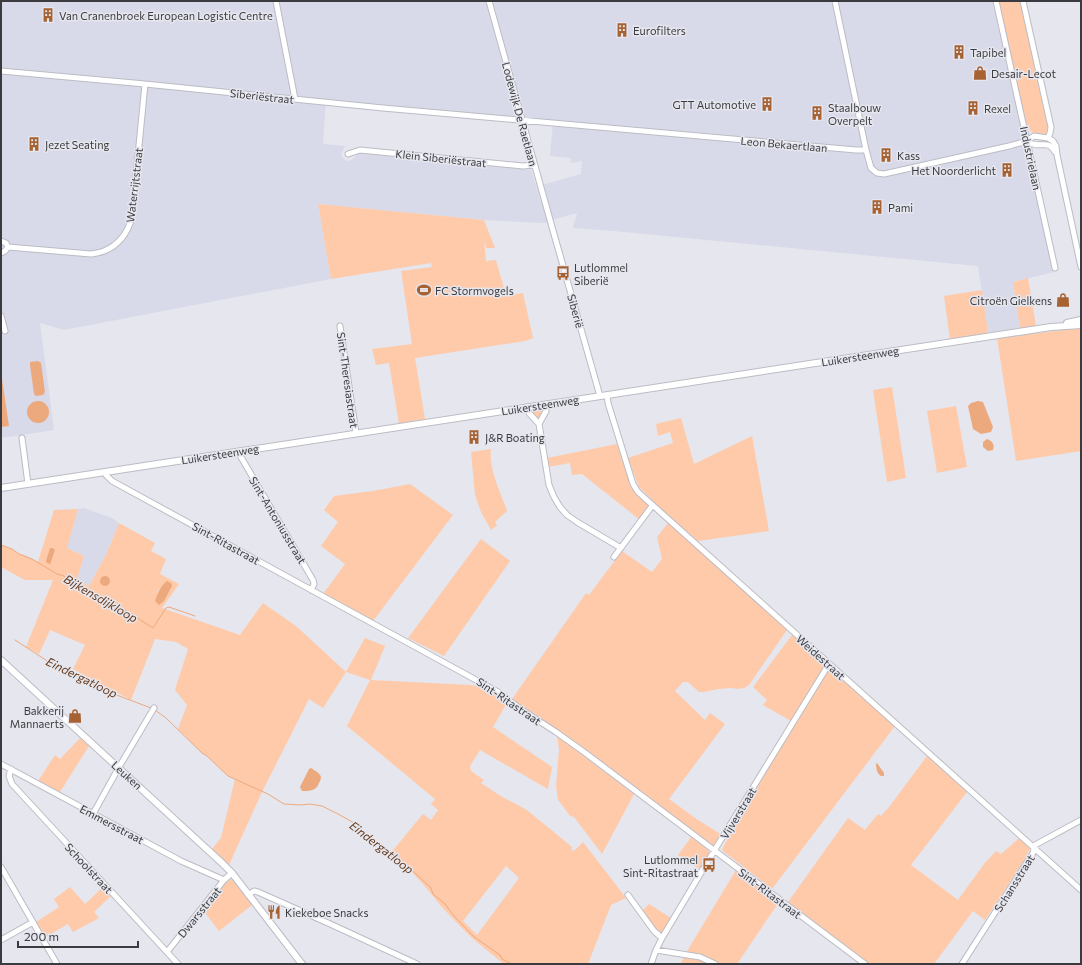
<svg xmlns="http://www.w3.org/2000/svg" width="1082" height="965" viewBox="0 0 1082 965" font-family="Commissioner,sans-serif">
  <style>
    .built { fill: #d8dae9 }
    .green { fill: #ffcaa9; fill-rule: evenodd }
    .water { fill: #eda97e }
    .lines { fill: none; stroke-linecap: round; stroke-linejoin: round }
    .stream { stroke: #eda97e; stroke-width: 1 }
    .minor-casing { stroke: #bbbcc4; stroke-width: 7 }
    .major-casing { stroke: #bbbcc4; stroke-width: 8 }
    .minor { stroke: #fff; stroke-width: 5 }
    .major { stroke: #fff; stroke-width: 6 }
    .labels { text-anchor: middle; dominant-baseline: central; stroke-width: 3; stroke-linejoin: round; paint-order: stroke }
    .poi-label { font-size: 11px; fill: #3b3b3f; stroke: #e5e6ee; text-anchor: start }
    .street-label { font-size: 11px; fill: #3b3b3f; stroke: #e5e6ee }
    .water-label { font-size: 12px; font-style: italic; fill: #66391a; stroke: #e5e6ee }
  </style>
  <rect width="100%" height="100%" fill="#e5e6ee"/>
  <!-- built -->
  <path class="built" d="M1 1H994L1054 272 1013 282 1020 328 988 333 978 266 613 231 573 228 577 213 552 220 542 185 581 174 582 161 571 163V158L550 156 553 122 326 100 323 144 345 146 341 155 345 160 349 161 353 159 358 154 363 153 531 170 548 223H540L484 220 318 204 331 279 64 330 40 323 54 430 1 438V329H3L1 322Z
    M84 508 112 518 119 523 106 555 89 586 77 579 84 556 66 548 78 509Z"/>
  <!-- green -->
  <path class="green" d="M999 1H1020L1048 129 1047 133 1044 135C1032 135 1029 131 1025 120Z
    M318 204 484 220 495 248H486L484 240 486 261 496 260 506 296 523 293 533 338 525 341 415 358 425 419 399 424 389 363 376 365 372 349 412 344 401 271 432 267 431 263 331 279Z
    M1028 278 1036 326 1020 328 1013 282Z
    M982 290 988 333 950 340 944 296Z
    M1081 328V451L1016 461 997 338Z
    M892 387 906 478 887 482 873 390Z
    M956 406 967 467 937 473 927 411Z
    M543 409 544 411 539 421 531 413 532 411Z
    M681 418 694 464 752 436 769 531 698 541 665 513 639 487 628 458 673 443 670 432 658 436 656 424Z
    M617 444 631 487 635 493 649 506 640 520 582 474 572 475 570 463 548 467 547 458Z
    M491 449C488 468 501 493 507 511L495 522 497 525 491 530 481 512 475 495 471 452Z
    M410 484 453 515 373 621 323 594 345 564 321 546 338 522 324 510 334 496 373 491Z
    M78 509 67 548 84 556 77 579 89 586 106 555 119 523 155 543 151 551 166 559 160 574 179 584 162 608 240 635 263 603 296 626 346 672 365 638 385 646 371 680 470 685C486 687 495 691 507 703L493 727 552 767 548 789 480 750 470 766 471 771 484 780 481 783 499 795 527 810 572 847V851L575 850 583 842 626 898 611 905 588 964H504L473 939 460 926 441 906 423 884 408 868 389 855 423 814 431 820 438 810 431 804 435 799 347 726 370 680 346 672 323 708 309 699 262 792 229 865 212 849 221 838 235 779 228 776 207 756 202 753 178 729 187 705 175 690 188 649 176 642 155 639 131 700 73 669 85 645 50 630 39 654 26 647 53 580H25L1 567V545L12 549 19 554 24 555 38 562 54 510ZM50 548H53L55 550 51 562 47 559ZM163 586 171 588 168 593 155 601 158 591ZM506 866 519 878 477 935 463 921Z
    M668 523 787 630 749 685 744 688 738 689 731 688 718 689 704 692H699L688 682H683L675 691 705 720 710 713 725 724 669 799 698 820 722 835 715 846 713 847 584 748 532 712 510 702 586 593 589 595 622 551 652 572 662 559 657 537Z
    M481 539 510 561 444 656 408 638Z
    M792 635 822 661 825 664 824 669 791 721 763 705 767 700 753 687Z
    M830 668 833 669 895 726 772 889 723 851 722 849 772 762 828 669Z
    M557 736 634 794 602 854 574 817 570 816 562 805 558 800 557 792 556 787 559 749Z
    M80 738 89 746 60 792 38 781 55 755 60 759Z
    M927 756 967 792 911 865 958 900 984 864 996 851 1001 854 1019 838 1028 845 1030 849 1023 862 985 920 973 911 934 964H869L788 902 848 818 865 830 878 814 881 816 889 807Z
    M692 836 708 850C712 857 704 864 701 870L678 855Z
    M736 870 779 902 737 964H718L703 956 686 953Z
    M232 879 252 905 219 931 203 910 226 882Z
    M104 886 112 895 94 912 99 918 73 932 68 924 44 938 36 922 59 907 54 899 70 887 85 904Z
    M649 904 671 918 663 932 659 934 644 915 643 910Z
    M684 956 705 961 710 964H681Z"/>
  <!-- water -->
  <path class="water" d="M38 361 41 363 45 392 43 395 36 396 34 394 30 365V362Z
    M1 372 9 426 1 427Z
    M978 401 983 402 993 427 991 432 981 434 973 429 968 406 971 403Z
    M27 412a11 11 0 1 1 22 0a11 11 0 1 1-22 0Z
    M987 439C992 441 995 444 993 450L988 451 983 447V442Z
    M50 548H53L55 550 51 562 50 564 47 563 46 561Z
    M100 581a5 5 0 1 1 10 0a5 5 0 1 1-10 0Z
    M167 581 171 583 172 586 164 601 159 605 155 601C157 593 161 586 167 581Z
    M877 763 884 773V776H881C877 774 876 768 876 764Z
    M311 768C314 770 320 773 321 777 321 778 320 782 319 783 316 791 310 791 302 791L300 787 309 769Z"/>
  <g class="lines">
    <!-- stream -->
    <path class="stream" d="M1 545 12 549 19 554 32 559 57 574 64 576 66 579C69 580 70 582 73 583 79 585 81 584 84 589L120 609 125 610 153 628 166 608 169 607 195 616
      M15 640 55 666 96 686 102 687 106 691 151 708
      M155 710 166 718 202 753 207 756 228 776 268 794 284 804 301 805 310 804 322 806 340 815 354 823 377 844 384 849 389 855 397 858 404 863 431 888 433 894 445 904 454 916 473 936 500 955 502 959 512 964"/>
    <defs>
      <path id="minor" d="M276 1 295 99
        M489 1 552 227 600 396
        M835 1 866 150 871 168 877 173 884 174 1009 146 1027 141 1034 136 1048 138 1053 141 1056 146 1057 155 1081 267
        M996 1 1055 268
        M1023 1 1051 127 1050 133 1048 138
        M1 71 145 84 383 108 856 150H866
        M1027 141C1029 142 1030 144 1033 144 1043 147 1049 140 1055 152
        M348 154 360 150 523 166 534 165
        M1 241 6 243 8 247 91 254C95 253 100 253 104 251 119 245 128 232 132 217L145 84
        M1 253 5 251 8 247
        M1 316 5 331
        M340 326 356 433
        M607 395 608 403 633 484 638 492 1081 890
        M546 404V411L539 424 549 485 554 497 560 507 567 515 577 522 621 548
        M527 407 529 413 539 424
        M22 438 28 484
        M238 452 313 580 314 584 311 590
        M105 472 106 475 112 481 498 692 522 710 556 732 584 752 865 964
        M614 557 652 506
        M1 764 181 861 224 880
        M11 769 9 776 12 784 178 964
        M93 814 119 767 154 708
        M1 867 57 964
        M248 895 254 891 258 892 328 923 417 964
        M628 895 654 931 662 938
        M1 940 33 922
        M656 950 700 957 715 964
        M167 952 224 880 232 873
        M651 964 656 950 662 938 714 851 829 664
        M962 964 1033 853 1035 845 1081 820"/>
      <path id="major" d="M1067 323 1081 320
        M1 488 1051 327 1081 325
        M1 660 222 863 232 873 302 964"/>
    </defs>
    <!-- minor casing -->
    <use href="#minor" class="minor-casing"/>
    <!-- major casing -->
    <use href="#major" class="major-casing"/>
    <!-- minor -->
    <use href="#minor" class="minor"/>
    <!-- major -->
    <use href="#major" class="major"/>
  </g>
  <!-- icons -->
  <defs>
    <symbol id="building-bare" viewBox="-9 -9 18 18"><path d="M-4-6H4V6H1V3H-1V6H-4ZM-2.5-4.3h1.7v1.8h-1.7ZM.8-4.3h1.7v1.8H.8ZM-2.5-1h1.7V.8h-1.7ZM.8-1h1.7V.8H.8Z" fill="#a66233" stroke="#e5e6ee" stroke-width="2.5" paint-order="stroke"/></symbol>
    <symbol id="shop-bare" viewBox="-9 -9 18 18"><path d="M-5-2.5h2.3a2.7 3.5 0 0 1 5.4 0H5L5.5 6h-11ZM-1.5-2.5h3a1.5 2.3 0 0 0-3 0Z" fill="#a66233" stroke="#e5e6ee" stroke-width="2.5" paint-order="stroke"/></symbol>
    <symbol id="bus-bare" viewBox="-9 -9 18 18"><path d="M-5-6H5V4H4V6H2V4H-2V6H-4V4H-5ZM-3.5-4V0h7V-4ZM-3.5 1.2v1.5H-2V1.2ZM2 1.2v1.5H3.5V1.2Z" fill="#a66233" stroke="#e5e6ee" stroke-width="2.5" paint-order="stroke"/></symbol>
    <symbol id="stadium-bare" viewBox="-9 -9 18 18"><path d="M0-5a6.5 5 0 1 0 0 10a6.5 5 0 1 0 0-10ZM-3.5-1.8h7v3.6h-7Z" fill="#a66233" stroke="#e5e6ee" stroke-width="2.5" paint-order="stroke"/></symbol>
    <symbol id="restaurant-bare" viewBox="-9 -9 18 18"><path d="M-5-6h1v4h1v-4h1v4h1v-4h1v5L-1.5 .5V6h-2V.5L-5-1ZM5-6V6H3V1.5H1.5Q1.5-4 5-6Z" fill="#a66233" stroke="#e5e6ee" stroke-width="2.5" paint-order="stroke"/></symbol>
  </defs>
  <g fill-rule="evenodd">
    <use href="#building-bare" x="38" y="5" width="20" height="20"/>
    <use href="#building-bare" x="612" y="20" width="20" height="20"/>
    <use href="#building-bare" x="949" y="42" width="20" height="20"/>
    <use href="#shop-bare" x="970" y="63" width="20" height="20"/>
    <use href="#building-bare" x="757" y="94" width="20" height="20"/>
    <use href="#building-bare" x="963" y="98" width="20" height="20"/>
    <use href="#building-bare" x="807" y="103" width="20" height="20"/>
    <use href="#building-bare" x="24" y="134" width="20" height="20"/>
    <use href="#building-bare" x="876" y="145" width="20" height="20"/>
    <use href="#building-bare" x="997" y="160" width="20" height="20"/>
    <use href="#building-bare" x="867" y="197" width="20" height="20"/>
    <use href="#bus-bare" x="553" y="263" width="20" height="20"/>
    <use href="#stadium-bare" x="414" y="280" width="20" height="20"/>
    <use href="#shop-bare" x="1053" y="290" width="20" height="20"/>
    <use href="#building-bare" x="464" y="427" width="20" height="20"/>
    <use href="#shop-bare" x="65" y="706" width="20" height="20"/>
    <use href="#bus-bare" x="699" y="855" width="20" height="20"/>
    <use href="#restaurant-bare" x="264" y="902" width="20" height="20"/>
  </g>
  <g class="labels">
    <!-- poi labels -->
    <g class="poi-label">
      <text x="59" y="15">Van Cranenbroek European Logistic Centre</text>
      <text x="633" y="30">Eurofilters</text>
      <text x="970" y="52">Tapibel</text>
      <text x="991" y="73">Desair-Lecot</text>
      <text x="756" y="104" text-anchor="end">GTT Automotive</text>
      <text x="828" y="107">Staalbouw<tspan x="828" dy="13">Overpelt</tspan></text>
      <text x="984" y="108">Rexel</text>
      <text x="45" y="144">Jezet Seating</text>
      <text x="897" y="155">Kass</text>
      <text x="996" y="170" text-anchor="end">Het Noorderlicht</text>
      <text x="888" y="207">Pami</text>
      <text x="574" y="267">Lutlommel<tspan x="574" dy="13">Siberië</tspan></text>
      <text x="435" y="290">FC Stormvogels</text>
      <text x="1052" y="300" text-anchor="end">Citroën Gielkens</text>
      <text x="485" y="437">J&amp;R Boating</text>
      <text x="64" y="710" text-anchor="end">Bakkerij<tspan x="64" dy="13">Mannaerts</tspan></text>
      <text x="698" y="859" text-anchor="end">Lutlommel<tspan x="698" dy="13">Sint-Ritastraat</tspan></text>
      <text x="285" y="912">Kiekeboe Snacks</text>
    </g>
    <!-- street labels -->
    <g class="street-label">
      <text transform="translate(262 96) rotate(6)">Siberiëstraat</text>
      <text transform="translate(520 114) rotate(75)">Lodewijk De Raetlaan</text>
      <text transform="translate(784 144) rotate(5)">Leon Bekaertlaan</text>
      <text transform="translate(441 158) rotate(6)">Klein Siberiëstraat</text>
      <text transform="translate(1031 158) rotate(78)">Industrielaan</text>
      <text transform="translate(134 185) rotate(-83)">Waterrijtstraat</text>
      <text transform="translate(576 311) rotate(74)">Siberië</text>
      <text transform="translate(860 356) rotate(-9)">Luikersteenweg</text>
      <text transform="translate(348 380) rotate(82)">Sint-Theresiastraat</text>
      <text transform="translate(540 405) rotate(-9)">Luikersteenweg</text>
      <text transform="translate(220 454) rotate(-9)">Luikersteenweg</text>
      <text transform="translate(278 520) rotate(59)">Sint-Antoniusstraat</text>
      <text transform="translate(226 543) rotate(29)">Sint-Ritastraat</text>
      <text transform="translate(821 657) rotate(42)">Weidestraat</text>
      <text transform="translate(509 701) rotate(34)">Sint-Ritastraat</text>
      <text transform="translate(127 775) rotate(42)">Leuken</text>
      <text transform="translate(738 813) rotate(-59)">Vijverstraat</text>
      <text transform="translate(112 824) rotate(28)">Emmersstraat</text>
      <text transform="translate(89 868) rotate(47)">Schoolstraat</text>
      <text transform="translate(1014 883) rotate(-58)">Schansstraat</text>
      <text transform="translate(770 893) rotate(37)">Sint-Ritastraat</text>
      <text transform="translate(199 912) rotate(-51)">Dwarsstraat</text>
    </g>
    <!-- water labels -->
    <g class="water-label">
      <text transform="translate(101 598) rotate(30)">Bijkensdijkloop</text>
      <text transform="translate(82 677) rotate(26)">Eindergatloop</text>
      <text transform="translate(382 847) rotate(38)">Eindergatloop</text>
    </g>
  </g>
  <!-- border -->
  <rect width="1082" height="965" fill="none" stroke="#3b3b3f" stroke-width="4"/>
  <!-- scale -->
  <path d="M18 941v6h120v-6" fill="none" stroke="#3b3b3f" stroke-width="2"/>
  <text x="24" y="941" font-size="12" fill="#3b3b3f" stroke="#e5e6ee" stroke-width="3" paint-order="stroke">200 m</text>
</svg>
